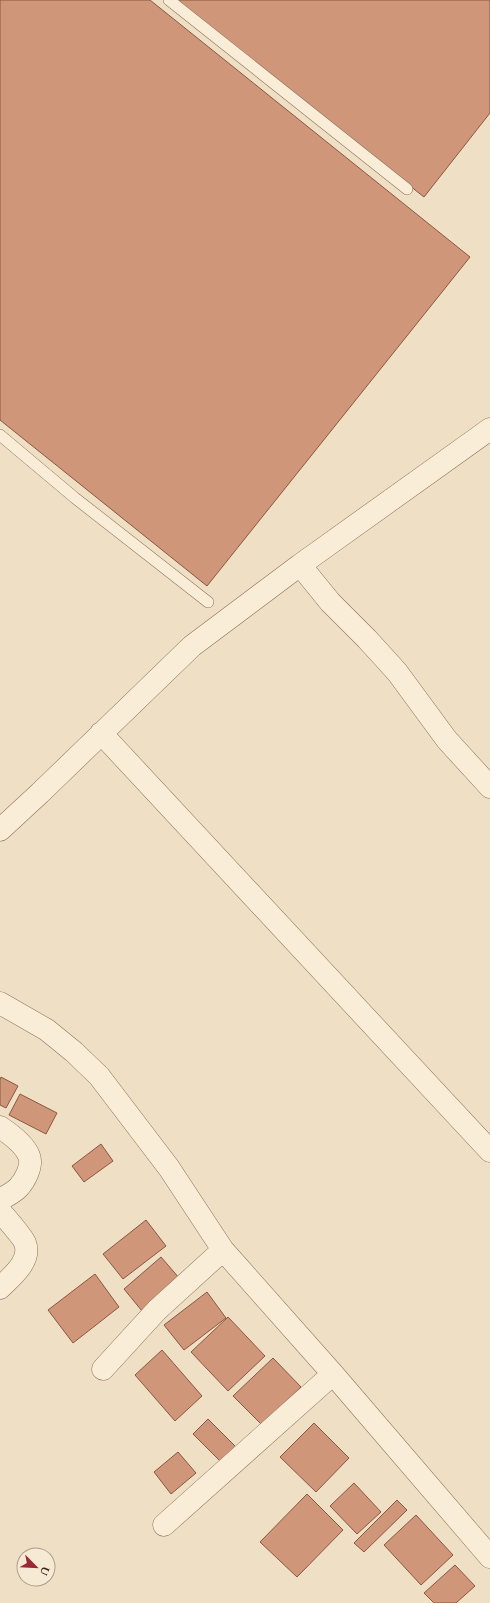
<svg xmlns="http://www.w3.org/2000/svg" width="490" height="1603" viewBox="0 0 490 1603" font-family="Spectral,serif">
  <style>
    .building { fill: #cf9679; stroke: #8b573f }
    .lines { fill: none; stroke-linecap: round; stroke-linejoin: round }
    .service-casing { stroke: #8b705a; stroke-width: 12 }
    .minor-casing { stroke: #8b705a; stroke-width: 23 }
    .service { stroke: #faedd8; stroke-width: 11 }
    .minor { stroke: #faedd8; stroke-width: 22 }
  </style>
  <rect width="100%" height="100%" fill="#efdfc4"/>
  <!-- building -->
  <path class="building" d="M0 0H150L470 257 207 586 0 420Z
    M174 0H490V113L424 197Z
    M1 1077 18 1086 6 1108 0 1105V1080Z
    M20 1094 57 1113 46 1134 9 1115Z
    M101 1144 113 1161 84 1182 72 1166Z
    M146 1220 166 1246 123 1279 103 1254Z
    M161 1257 180 1279 142 1311 124 1289Z
    M95 1274 119 1307 73 1343 48 1310Z
    M207 1292 226 1318 184 1350 164 1325Z
    M228 1317 265 1356 228 1391 191 1352Z
    M162 1350 202 1396 175 1421 135 1375Z
    M273 1358 301 1387 262 1425 233 1396Z
    M208 1419 239 1450 224 1465 193 1434Z
    M314 1423 349 1458 316 1492 280 1457Z
    M178 1452 196 1473 171 1494 154 1472Z
    M354 1483 381 1512 357 1534 330 1506Z
    M307 1494 343 1530 297 1577 260 1542Z
    M397 1500 407 1510 364 1552 354 1543Z
    M416 1515 453 1555 421 1585 384 1545Z
    M455 1565 475 1586 456 1603H434L424 1593Z"/>
  <g class="lines">
    <defs>
      <path id="service" d="M169 0 407 189
        M0 435 75 498 208 602"/>
      <path id="minor" d="M300 565 330 602 367 639 397 672 447 740 490 787
        M101 733 490 1151
        M0 830 40 793 192 646 300 565 490 429
        M0 1003 47 1030 74 1052 99 1076 169 1168 223 1250 333 1374 490 1557
        M0 1127C9 1133 25 1145 29 1156 33 1165 25 1181 18 1188 13 1193 6 1196 0 1200
        M0 1211C5 1217 23 1237 25 1243 32 1261 11 1277 0 1288
        M103 1369 157 1310 223 1250
        M164 1525 333 1374"/>
    </defs>
    <!-- service casing -->
    <use href="#service" class="service-casing"/>
    <!-- minor casing -->
    <use href="#minor" class="minor-casing"/>
    <!-- service -->
    <use href="#service" class="service"/>
    <!-- minor -->
    <use href="#minor" class="minor"/>
  </g>
  <!-- north arrow -->
  <g transform="translate(36 1567) rotate(114)"><circle r="19" fill="#f7ead4" stroke="#ac9d8b"/>
  <path d="M0-3L7 15L0 10L-7 15Z" fill="#9c2833"/>
  <text y="-6" font-size="11" font-weight="bold" text-anchor="middle" fill="#3b2a1e">U</text>
  </g>
</svg>
